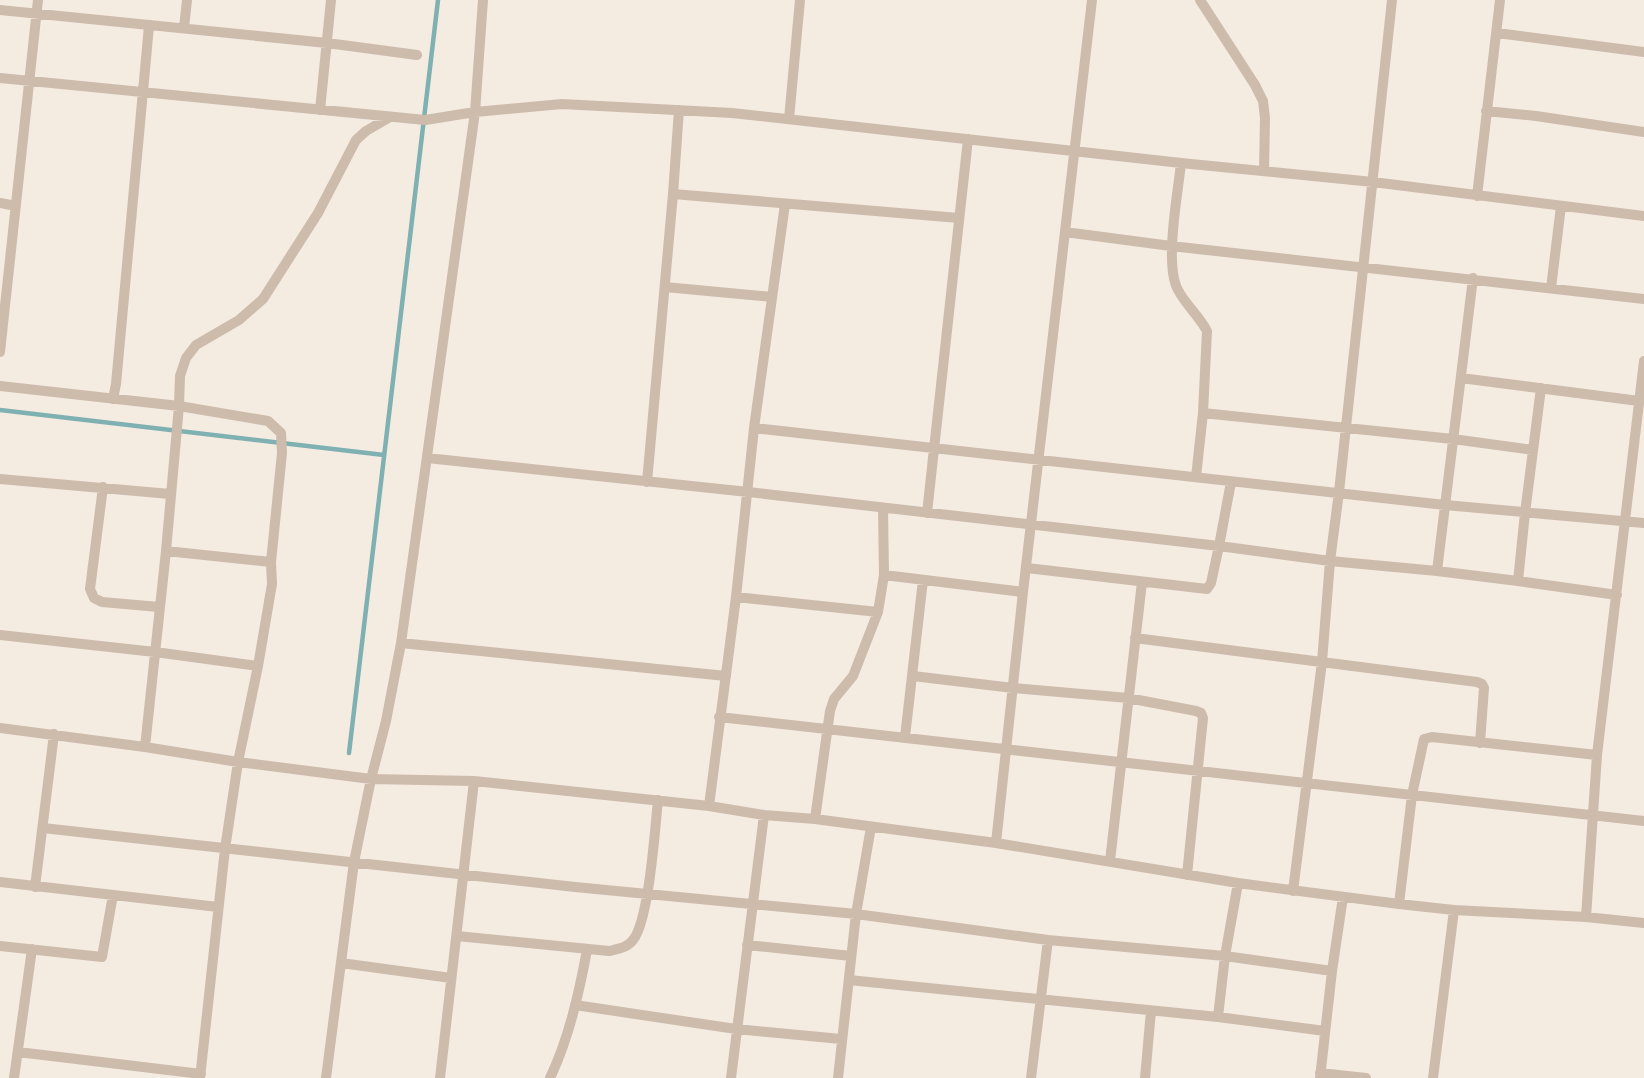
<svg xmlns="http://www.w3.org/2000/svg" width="1644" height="1078" viewBox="0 0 1644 1078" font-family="Lato,sans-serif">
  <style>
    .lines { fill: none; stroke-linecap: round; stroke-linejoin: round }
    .stream { stroke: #7fb0b2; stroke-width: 4.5 }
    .street { stroke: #cdbbac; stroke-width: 10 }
  </style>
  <rect width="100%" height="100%" fill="#f4ebe1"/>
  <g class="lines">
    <!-- stream -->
    <path class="stream" d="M0 410 384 455
      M349 753 438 0"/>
    <!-- street -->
    <path class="street" d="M1200 0 1255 85 1263 101 1265 118 1264 171
      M0 10 327 43 417 55
      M184 28 187 0
      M1497 33 1644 52
      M0 78 425 120 475 112 562 104 732 113 1181 163 1373 182 1644 216
      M320 110 331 0
      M1486 111 1536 116 1644 132
      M789 119 800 0
      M1181 163C1178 194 1164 264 1178 290 1186 305 1199 316 1207 331L1203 413 1196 477
      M673 194 959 218
      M1477 196 1500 0
      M0 203 16 206
      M1065 232 1171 246 1644 299
      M665 287 772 297
      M1551 288 1561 206
      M0 352 38 0
      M1461 378 1639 401
      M0 386 179 406 268 421 281 433 282 453 271 562 272 584 258 666 238 762 225 849 200 1078
      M113 399 116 384 149 26
      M1203 413 1453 439 1533 450
      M754 428 1445 505 1644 523
      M427 458 748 492 1219 546 1330 561 1437 571 1518 581 1617 595
      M0 479 170 494
      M647 482 673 194 679 110
      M103 487 90 589 94 598 102 602 159 607
      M927 513 968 139
      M166 551 271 562
      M1027 568 1207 589 1211 583 1219 546 1231 482
      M1437 571 1473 278
      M884 575 1023 592
      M1518 581 1525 513 1541 388
      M736 597 878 612
      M0 635 155 652 258 666
      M1135 638 1477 682 1482 684 1484 688 1480 743
      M401 643 726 676
      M913 676 1013 688 1128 698 1196 711 1201 713 1203 718 1187 875
      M719 717C1028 749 1336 785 1644 821
      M0 728 145 747 238 762 371 779 474 781 709 806 764 815 815 819 996 843 1238 883 1399 904 1454 910 1586 917 1644 923
      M905 737 923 580
      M145 747 166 551 179 406 180 376 186 358 196 345 239 320 263 299 318 213 356 140 366 131 390 117
      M709 806 736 597 754 428 785 204
      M815 819 830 711 834 699 853 676 878 612 884 575 883 508
      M43 828 575 887 856 914 1048 940 1225 956 1332 971
      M996 843 1023 592 1092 0
      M1110 861 1142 582
      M0 882 218 907
      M35 887 54 734
      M1293 891 1322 662 1330 561 1339 492 1392 0
      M1399 904 1412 795 1424 739 1432 737 1597 755
      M1586 917 1597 755 1644 361
      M457 936 609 951C618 949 627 948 633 940 649 921 655 828 658 800
      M747 945 851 956
      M0 946 102 957 113 895
      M341 963 451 978
      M849 980 1218 1017 1325 1031
      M575 1005 736 1029 841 1039
      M1218 1017 1225 956 1238 883
      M18 1052 201 1074
      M1320 1073 1366 1078
      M14 1078 32 949
      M326 1078 354 862 371 779 386 721 401 643 475 112 483 0
      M440 1078 474 781
      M550 1078C569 1038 579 993 587 950
      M731 1078 764 815
      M838 1078 856 914 871 827
      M1031 1078 1048 940
      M1145 1078 1151 1011
      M1320 1078 1332 971 1343 897
      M1433 1078 1454 910"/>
  </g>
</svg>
